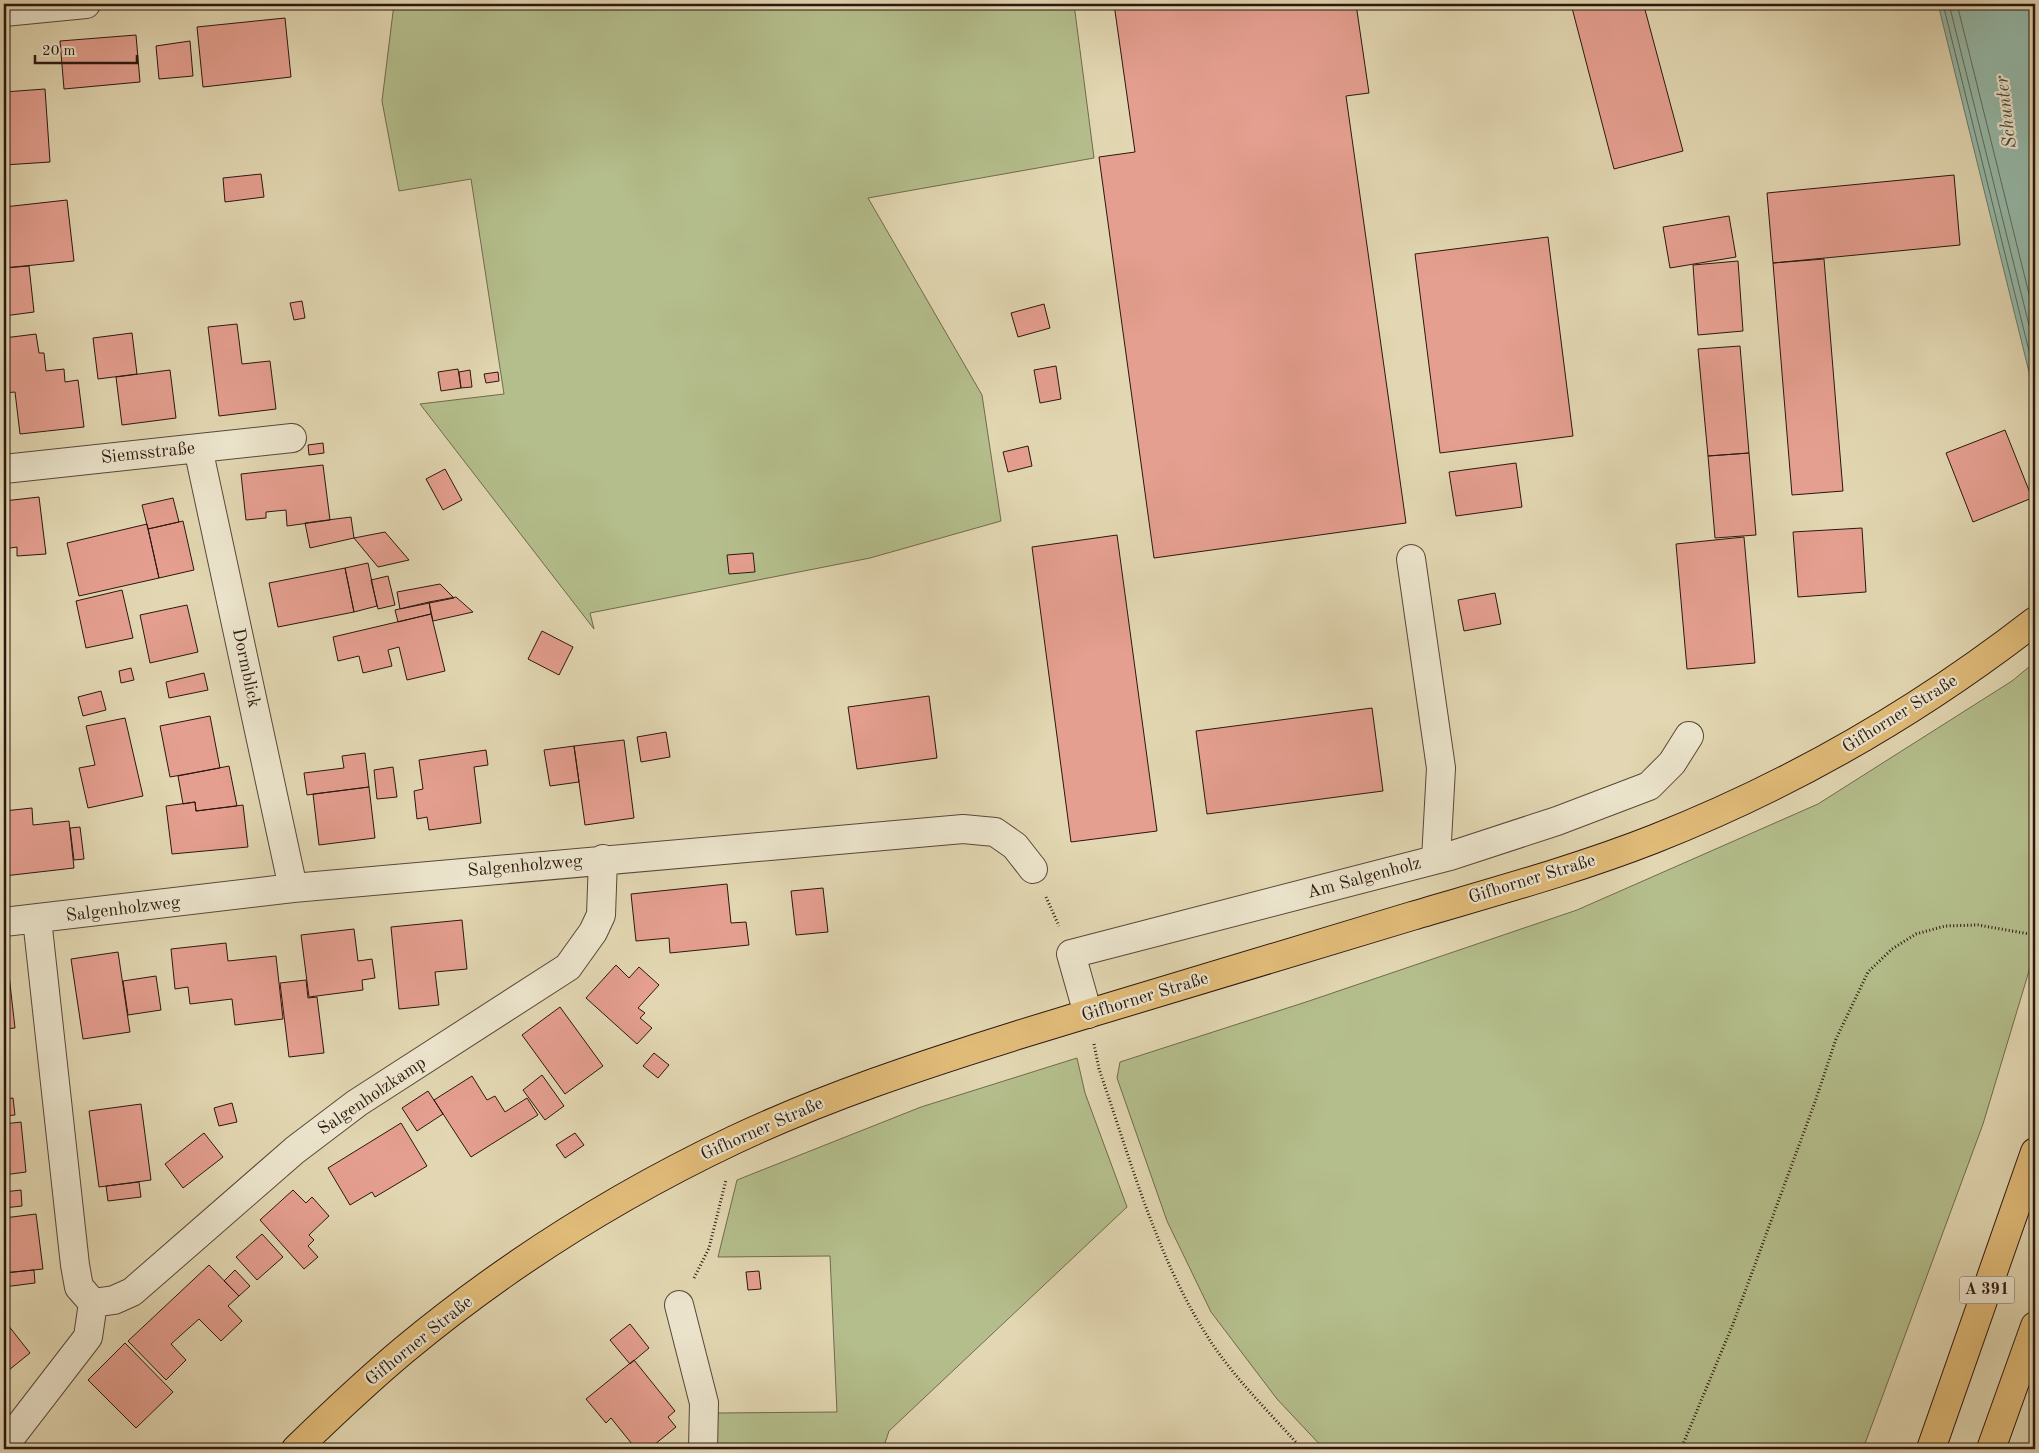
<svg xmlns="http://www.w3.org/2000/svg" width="2039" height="1453" viewBox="0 0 2039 1453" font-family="'Old Standard TT',serif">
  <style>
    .green { fill: #b4be8c; stroke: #706a4e }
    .water { fill: #95baaa; stroke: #6b796c }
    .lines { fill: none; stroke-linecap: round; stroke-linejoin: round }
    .shore { stroke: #60685c; stroke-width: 1 }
    .building { fill: #e59f90; stroke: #2b170f }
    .minor-casing { stroke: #594738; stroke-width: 30 }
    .major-casing { stroke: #2b170f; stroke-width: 30 }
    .highway-casing { stroke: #2b170f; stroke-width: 30 }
    .path { stroke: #2b170f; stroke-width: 3; stroke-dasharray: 1 2.5; stroke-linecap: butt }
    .minor { stroke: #ece5cd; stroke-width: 28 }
    .major { stroke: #e1bc79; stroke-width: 28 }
    .highway { stroke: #e1bc79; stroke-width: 28 }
    .labels { text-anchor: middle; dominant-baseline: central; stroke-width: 4.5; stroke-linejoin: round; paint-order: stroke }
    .shield { fill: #ece5cd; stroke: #655548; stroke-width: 1 }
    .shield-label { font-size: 16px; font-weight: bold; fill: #2b170f }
    .street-label { font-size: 18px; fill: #2b170f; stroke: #ece5cd }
    .water-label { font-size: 19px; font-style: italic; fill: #4b483e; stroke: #ece5cd }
  </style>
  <rect width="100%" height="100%" fill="#e2d7b2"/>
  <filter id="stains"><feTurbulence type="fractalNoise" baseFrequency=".004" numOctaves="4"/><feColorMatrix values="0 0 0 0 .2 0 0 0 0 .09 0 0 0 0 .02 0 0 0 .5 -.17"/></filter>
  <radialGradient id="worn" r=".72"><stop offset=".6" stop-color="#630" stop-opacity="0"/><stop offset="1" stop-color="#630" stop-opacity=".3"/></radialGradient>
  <!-- green -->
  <path class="green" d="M394 4H1074L1094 158 868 198 982 395 1001 521 870 558 590 613 594 629 420 404 504 394 471 179 399 191 382 101Z
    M2035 662V951L1983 1124 1863 1449H1324L1277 1399 1211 1312 1167 1221 1117 1078 1120 1062 1306 1002 1577 910 1818 804 2012 681Z
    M1077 1058 1085 1093 1127 1207 889 1431 883 1449H716L718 1413 837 1412 830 1256 718 1257 737 1180 921 1107Z"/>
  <!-- water -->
  <path class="water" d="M1938 4H2032L2035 13V396Z"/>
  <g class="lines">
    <!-- shore -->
    <path class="shore" d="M1943 4 2035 375
      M1949 4 2035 349
      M1957 4 2035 318"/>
  </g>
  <!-- building -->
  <path class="building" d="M1114 4H1356L1369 93 1346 96 1406 523 1154 558 1099 157 1135 152Z
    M1571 4 1644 6 1683 151 1614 169Z
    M285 18 291 77 203 87 197 27Z
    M136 35 140 82 64 89 60 41Z
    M190 41 193 76 159 79 156 46Z
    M45 89 50 162 4 165V92Z
    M261 174 264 197 225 202 223 178Z
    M1954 175 1960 245 1773 263 1767 193Z
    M67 200 74 261 4 268V207Z
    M1729 216 1736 257 1670 268 1663 227Z
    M1548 237 1573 436 1440 453 1415 254Z
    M1824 259 1843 491 1792 495 1773 263Z
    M1738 261 1743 331 1698 335 1693 265Z
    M29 266 34 312 4 316V268Z
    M302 301 305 318 294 320 290 303Z
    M1044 304 1050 328 1018 337 1011 313Z
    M237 324 242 364 270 361 276 409 219 416 208 327Z
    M132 333 137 374 98 379 93 338Z
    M36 334 39 353H44L46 371 64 369 65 382 78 380 84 427 20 434 15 392 4 393V338Z
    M1740 346 1749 453 1708 456 1698 349Z
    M1056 366 1061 399 1040 403 1034 370Z
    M458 369 461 388 441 391 438 372Z
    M170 370 176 418 122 425 116 377Z
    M470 370 472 387 461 388 459 372Z
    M498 372 499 381 486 383 484 374Z
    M2005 430 2032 498 1973 522 1946 453Z
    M323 443 324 453 309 455 308 445Z
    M1028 446 1032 466 1008 472 1003 452Z
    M1749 453 1756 535 1715 538 1708 456Z
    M1516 463 1522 507 1456 516 1449 472Z
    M323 465 330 520 287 526 286 510 266 512V518L246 520 241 474Z
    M445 469 462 500 443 510 426 479Z
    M39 497 46 554 17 556V547L4 549V501Z
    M173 498 179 522 148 529 142 505Z
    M351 517 354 538 310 548 305 523Z
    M183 521 194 570 159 578 148 529Z
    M147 524 159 578 79 596 67 543Z
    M1862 528 1866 592 1798 597 1793 532Z
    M385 532 409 560 378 567 354 538Z
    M1117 535 1157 831 1071 842 1032 547Z
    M1744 537 1755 663 1687 669 1676 544Z
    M753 553 755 572 729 574 727 555Z
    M368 563 377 606 354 612 345 568Z
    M345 568 354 612 278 627 269 583Z
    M388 576 395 605 378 609 371 580Z
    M440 584 454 598 400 609 397 592Z
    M122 590 133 638 86 648 76 601Z
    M1495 593 1501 624 1464 631 1458 600Z
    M456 597 473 612 433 621 429 602Z
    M429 602 431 614 398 622 395 610Z
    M187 605 198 652 150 663 140 615Z
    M431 614 445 671 407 680 399 647 388 650 392 666 363 673 359 656 338 661 333 637Z
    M542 631 573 647 559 675 528 659Z
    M131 668 134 680 121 683 119 671Z
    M204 673 208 690 169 698 166 682Z
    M101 691 106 710 83 716 78 697Z
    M929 696 937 758 857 769 848 707Z
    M1372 708 1383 791 1207 814 1196 731Z
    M210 716 220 768 170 777 160 726Z
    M125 718 143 796 88 808 79 768 95 765 86 726Z
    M666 732 670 757 641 762 637 737Z
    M624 740 634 818 585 825 574 746Z
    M574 746 579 782 550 786 544 750Z
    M486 750 488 765 474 767 481 823 429 830 427 817 417 819 414 791 423 789 419 760Z
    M365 753 369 787 307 795 304 773 344 768 342 756Z
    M229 766 237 806 196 811 195 802 183 804 178 776Z
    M393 767 397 797 377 799 374 770Z
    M369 787 375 838 319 845 313 794Z
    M195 802 196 811 243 805 248 847 172 854 166 806Z
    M32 808 33 825 69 821 74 868 4 876V811Z
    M80 827 84 859 74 860 70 828Z
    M727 884 731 923 746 922 749 945 670 953 669 938 636 941 631 894Z
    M823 888 828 932 796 935 791 891Z
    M462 920 467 969 435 972 439 1005 399 1009 391 927Z
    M354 929 358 961 372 959 375 978 362 980 363 990 309 997 301 935Z
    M226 943 228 961 276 956 283 1019 235 1025 232 999 190 1004 188 987 175 989 171 949Z
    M118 952 130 1032 83 1039 71 959Z
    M616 965 629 978 639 967 659 985 638 1008 645 1013 640 1018 652 1028 637 1044 586 998Z
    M4 966H8L15 1028 4 1029Z
    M156 976 161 1010 128 1015 123 981Z
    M306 980 308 998 317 997 324 1053 289 1057 280 983Z
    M560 1007 603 1066 565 1094 522 1035Z
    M654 1053 669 1065 658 1078 643 1066Z
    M542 1075 564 1106 545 1120 523 1090Z
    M472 1076 487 1100 495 1096 505 1112 527 1098 538 1115 471 1157 434 1100Z
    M428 1091 443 1114 417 1131 402 1108Z
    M13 1098 15 1115 4 1116V1099Z
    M232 1103 237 1122 219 1126 214 1108Z
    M141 1104 151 1180 99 1187 89 1111Z
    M21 1122 26 1172 4 1175V1124Z
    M401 1123 427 1166 375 1197 372 1192 350 1205 328 1168Z
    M204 1133 223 1157 183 1188 165 1164Z
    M575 1133 584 1145 565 1158 556 1145Z
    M139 1182 141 1197 108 1201 106 1186Z
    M21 1190 22 1206 4 1208V1192Z
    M293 1190 306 1203 312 1197 329 1216 309 1235 314 1240 308 1246 318 1257 304 1269 260 1220Z
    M36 1214 43 1269 4 1273V1218Z
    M262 1234 283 1257 257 1280 236 1257Z
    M209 1265 239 1296 228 1306 242 1321 221 1341 199 1319 171 1344 186 1360 166 1380 128 1341Z
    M34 1270 35 1283 4 1287V1273Z
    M235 1270 250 1286 239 1296 224 1281Z
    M759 1271 761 1289 748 1290 746 1272Z
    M4 1320 30 1353 4 1374Z
    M630 1324 649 1348 630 1364 610 1340Z
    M125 1343 173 1392 136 1428 88 1380Z
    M634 1360 675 1411 668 1417 676 1427 649 1449H636L611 1418 606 1423 586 1399Z"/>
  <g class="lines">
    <defs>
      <path id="minor" d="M4 12 86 4
        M198 448 293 888
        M4 469 292 438
        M1411 559 1441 768 1436 859
        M37 919 75 1265 79 1287 93 1303 114 1300 132 1292 295 1150 357 1103 568 967 593 932 601 915 603 859
        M4 922 293 888 963 829 995 832 1015 846 1033 869
        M1088 1014 1071 954 1450 856 1557 821 1649 786 1672 763 1689 736
        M679 1305 704 1403 703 1449
        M4 1446 88 1337 93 1303"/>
      <path id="major" d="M296 1449C331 1415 367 1381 404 1350 505 1266 616 1196 734 1140 825 1097 922 1065 1018 1035 1149 995 1280 956 1412 916 1493 892 1575 870 1654 839 1791 785 1919 711 2035 621"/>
      <path id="highway" d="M1931 1449 2035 1152
        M1991 1449 2035 1326"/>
    </defs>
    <!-- minor casing -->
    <use href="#minor" class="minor-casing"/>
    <!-- major casing -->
    <use href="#major" class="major-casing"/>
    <!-- highway casing -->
    <use href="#highway" class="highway-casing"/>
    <!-- path -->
    <path class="path" d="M1046 897 1059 926
      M1094 1044 1099 1069C1131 1161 1157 1260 1211 1342 1237 1381 1271 1414 1302 1449
      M694 1278 709 1248 726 1180
      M1681 1449 1733 1324 1815 1102 1836 1039 1868 972 1892 949 1916 934 1945 926 1978 925 2035 935"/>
    <!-- minor -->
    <use href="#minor" class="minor"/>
    <!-- major -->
    <use href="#major" class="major"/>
    <!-- highway -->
    <use href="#highway" class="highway"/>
  </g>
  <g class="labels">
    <!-- shield labels -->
    <rect class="shield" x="1959.5" y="1276.5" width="55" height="27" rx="4"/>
    <g class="shield-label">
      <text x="1987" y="1290">A 391</text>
    </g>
    <!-- street labels -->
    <g class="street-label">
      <text transform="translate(148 453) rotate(-6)">Siemsstraße</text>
      <text transform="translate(246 668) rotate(78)">Dormblick</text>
      <text transform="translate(1900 714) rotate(-32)">Gifhorner Straße</text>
      <text transform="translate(525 866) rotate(-5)">Salgenholzweg</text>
      <text transform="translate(1364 878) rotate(-15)">Am Salgenholz</text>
      <text transform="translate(1532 879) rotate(-17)">Gifhorner Straße</text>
      <text transform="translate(123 909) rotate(-7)">Salgenholzweg</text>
      <text transform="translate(1145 997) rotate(-17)">Gifhorner Straße</text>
      <text transform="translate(372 1096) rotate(-34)">Salgenholzkamp</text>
      <text transform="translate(762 1129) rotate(-24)">Gifhorner Straße</text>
      <text transform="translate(419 1341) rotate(-39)">Gifhorner Straße</text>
    </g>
    <!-- water labels -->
    <g class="water-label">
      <text transform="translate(2007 112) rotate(-97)">Schunter</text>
    </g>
  </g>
  <!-- margin -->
  <rect width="2039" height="1453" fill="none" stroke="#e2d7b2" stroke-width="20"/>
  <rect x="5" y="5" width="2029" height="1443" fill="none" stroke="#2b170f" stroke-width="2.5"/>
  <rect x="10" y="10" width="2019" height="1433" fill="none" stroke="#2b170f"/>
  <!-- scale -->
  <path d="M35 55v8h102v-8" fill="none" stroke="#2b170f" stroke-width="2.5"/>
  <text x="42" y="55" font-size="15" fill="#2b170f" stroke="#ece5cd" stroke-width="4" paint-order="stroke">20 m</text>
  <rect width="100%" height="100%" filter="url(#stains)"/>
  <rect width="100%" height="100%" fill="url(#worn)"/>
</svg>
